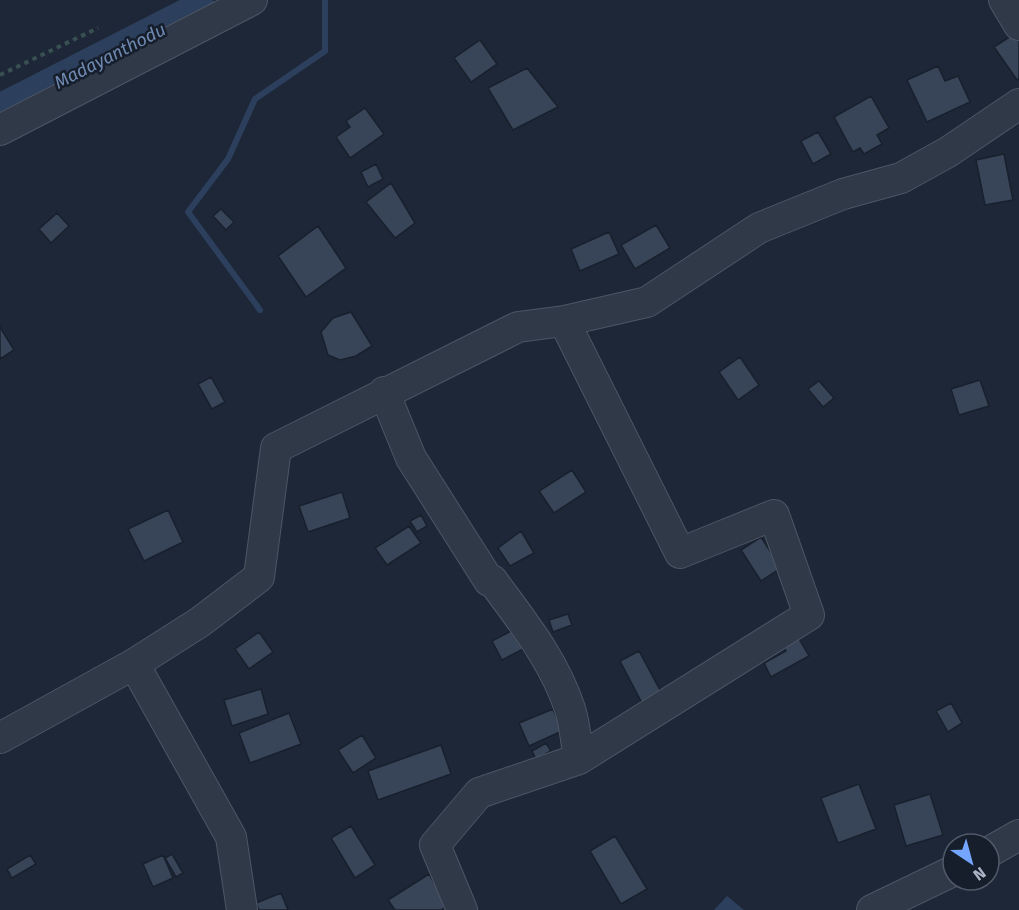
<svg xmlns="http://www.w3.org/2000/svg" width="1019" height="910" viewBox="0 0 1019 910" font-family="'Fira Sans',sans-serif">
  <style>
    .water { fill: #2c405e }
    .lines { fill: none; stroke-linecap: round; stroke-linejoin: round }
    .stream { stroke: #2c405e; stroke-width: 6 }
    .river { stroke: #2c405e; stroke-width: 38 }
    .building { fill: #384558; stroke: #18202d; stroke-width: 1.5 }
    .minor-casing { stroke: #4e5665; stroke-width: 32 }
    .path { stroke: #395052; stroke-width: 4; stroke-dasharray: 4.5 4.5; stroke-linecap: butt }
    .minor { stroke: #303947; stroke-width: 30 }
    .labels { text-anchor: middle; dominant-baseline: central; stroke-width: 5; stroke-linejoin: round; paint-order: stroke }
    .water-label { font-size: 18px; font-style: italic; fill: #6f89b1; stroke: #161e2b }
  </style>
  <rect width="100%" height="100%" fill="#1d2737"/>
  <!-- water -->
  <path class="water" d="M727 896 744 910H714Z"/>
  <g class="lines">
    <!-- stream -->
    <path class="stream" d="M260 310 188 212 228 159 255 99 325 51V0"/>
    <!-- river -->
    <path class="river" d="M0 113 198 12"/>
  </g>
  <!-- building -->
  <path class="building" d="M1014 34 1019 41V79L1017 80 994 47Z
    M480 40 497 64 471 82 454 58Z
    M938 66 945 81 958 76 970 102 927 122 907 80Z
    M527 68 558 107 513 130 488 88Z
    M871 96 889 128 877 135 882 144 864 154 860 148 853 152 834 117Z
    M365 108 384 134 350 158 336 137 350 127 346 121Z
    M818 132 831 154 813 164 801 141Z
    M1004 154 1013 200 985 205 976 160Z
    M376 164 383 179 368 187 361 172Z
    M391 183 415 223 395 238 366 202Z
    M221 209 234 222 226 230 213 216Z
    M57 213 69 226 51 243 39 229Z
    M656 225 670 248 635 269 621 245Z
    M318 226 346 268 306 297 278 256Z
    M609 232 619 254 580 271 571 249Z
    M351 312 372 346 356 356 340 360 328 355 321 332 333 318Z
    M0 327 14 350 0 359Z
    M740 357 759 385 738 400 719 372Z
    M211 377 225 402 212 409 198 384Z
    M980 380 989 406 959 415 951 389Z
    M819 381 834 398 823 407 808 389Z
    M572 470 586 492 554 513 539 491Z
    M342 492 350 518 308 532 299 506Z
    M168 510 183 542 144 561 128 529Z
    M421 515 427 526 417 532 410 521Z
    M409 526 421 543 387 565 375 548Z
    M521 531 534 553 510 566 498 548Z
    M761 537 781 568 761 581 741 550Z
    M568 614 572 625 553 632 549 620Z
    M515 629 525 648 502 660 492 641Z
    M794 630 809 656 771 677 764 663 786 651 779 638Z
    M259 632 273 652 249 669 235 649Z
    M639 651 661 692 642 703 620 661Z
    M261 689 268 714 232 726 224 700Z
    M951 703 962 723 948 732 936 711Z
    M553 709 562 731 529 746 519 723Z
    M289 713 301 744 250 763 239 733Z
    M362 735 376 758 353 773 338 750Z
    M546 743 551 751 536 759 532 751Z
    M441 745 451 774 378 800 368 771Z
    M859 784 876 829 838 843 821 798Z
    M930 794 943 835 906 846 894 805Z
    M351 826 375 865 355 878 331 838Z
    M615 836 647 889 621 904 590 851Z
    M172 854 183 873 176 877 165 858Z
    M30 855 36 864 12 878 7 869Z
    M163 855 173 878 153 887 143 864Z
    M429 874 448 905 441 910H395L388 900Z
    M281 893 288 910H259L256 903Z"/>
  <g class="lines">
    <defs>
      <path id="minor" d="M1004 0 1019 25
        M0 130 252 0
        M384 392 411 458 489 581 492 580C522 621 554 660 570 709 575 724 576 743 579 759
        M0 738 134 664
        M989 852 1019 835
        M242 910 231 837 134 664 200 622 259 577 276 448 518 327 564 321 647 302 759 228 843 194 901 178 948 152 1019 104
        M462 910 435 845 479 793 579 759 809 615 774 515 680 553 564 321
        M872 910 953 871"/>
    </defs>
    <!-- minor casing -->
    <use href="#minor" class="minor-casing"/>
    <!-- path -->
    <path class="path" d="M0 75 98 28"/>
    <!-- minor -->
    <use href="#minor" class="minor"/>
  </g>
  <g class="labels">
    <!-- water labels -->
    <g class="water-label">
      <text transform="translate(110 56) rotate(-27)">Madayanthodu</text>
    </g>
  </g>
  <!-- north arrow -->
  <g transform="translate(971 862) rotate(144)"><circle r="28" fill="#161e2b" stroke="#515a69" stroke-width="1.5"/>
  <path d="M0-4.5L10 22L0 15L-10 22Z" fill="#75a6ff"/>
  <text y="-9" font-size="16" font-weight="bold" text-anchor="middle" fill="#aab3c5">N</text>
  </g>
</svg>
